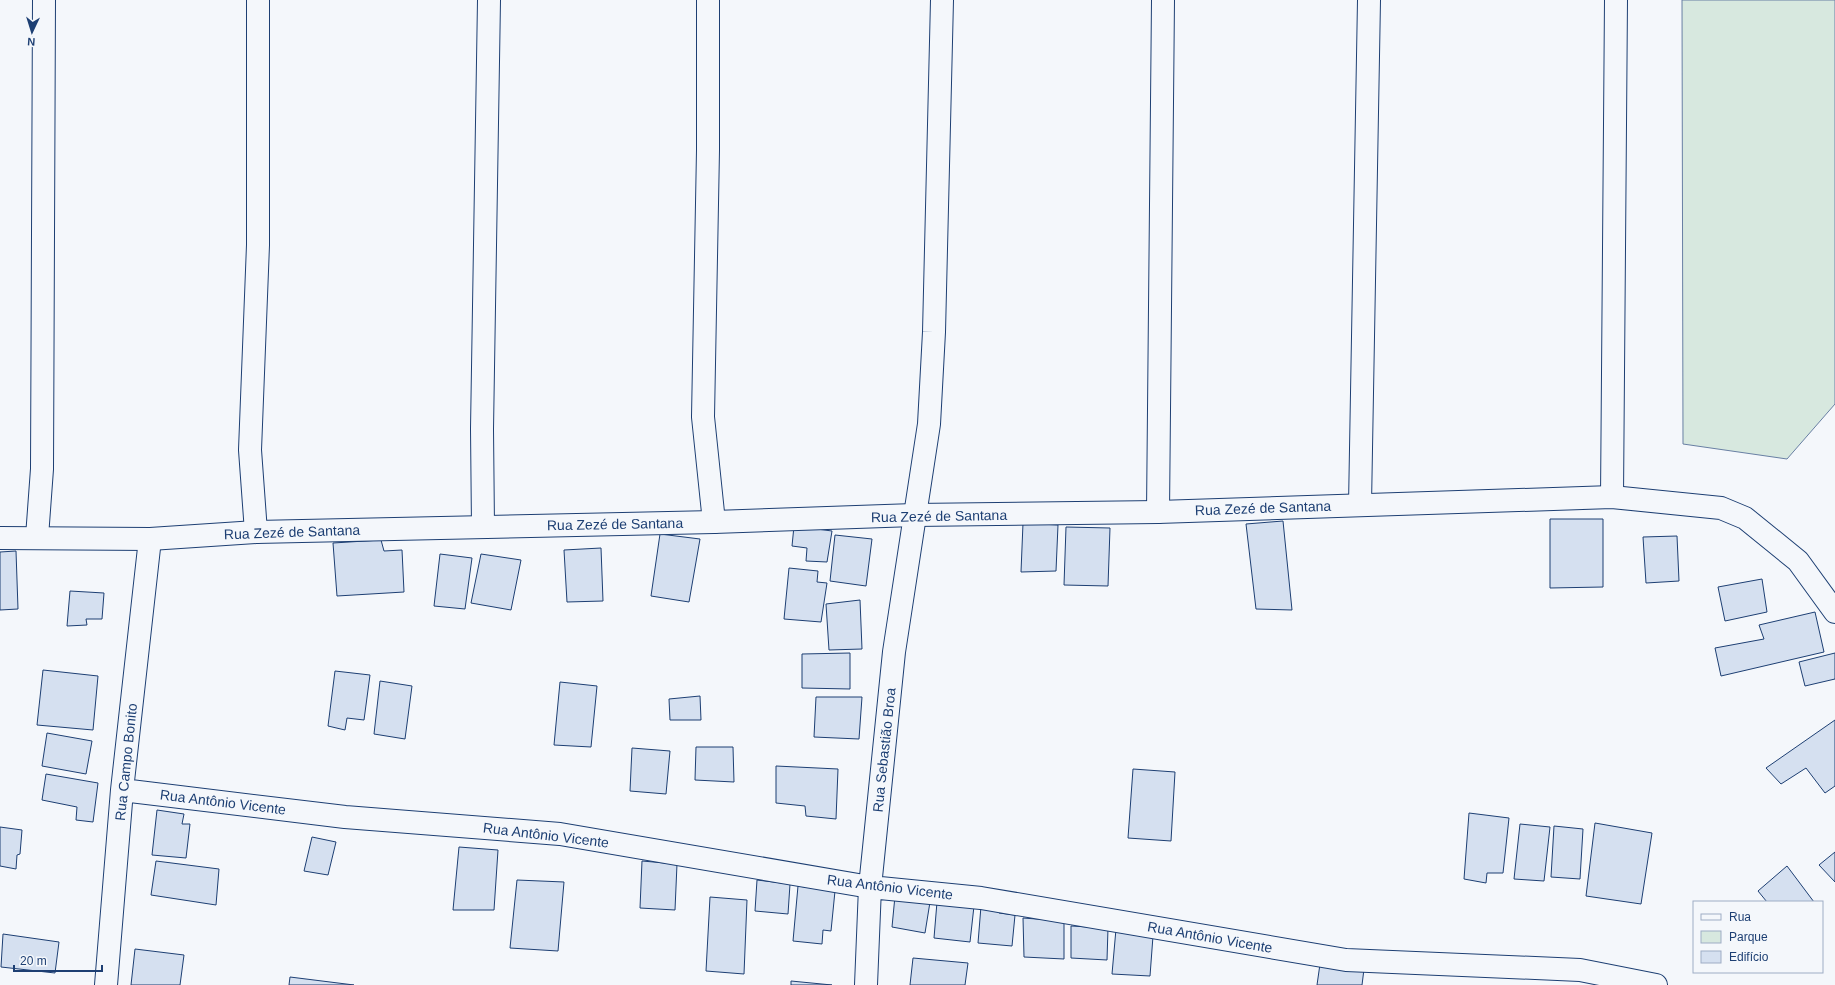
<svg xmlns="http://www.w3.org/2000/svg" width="1835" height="985" viewBox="0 0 1835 985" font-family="Arial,sans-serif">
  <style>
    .green { fill: #d7e8df; stroke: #687fa3 }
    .building { fill: #d5e0f0; stroke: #1d3f73 }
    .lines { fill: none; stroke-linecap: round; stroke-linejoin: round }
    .street-casing { stroke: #1d3f73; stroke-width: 24 }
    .secondary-casing { stroke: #1d3f73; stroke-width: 24 }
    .street { stroke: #f4f7fb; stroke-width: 22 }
    .secondary { stroke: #f4f7fb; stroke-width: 22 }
    .labels { text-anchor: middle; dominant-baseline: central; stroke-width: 3; stroke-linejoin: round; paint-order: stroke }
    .street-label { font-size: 14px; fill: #1d3f73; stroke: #f4f7fb }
  </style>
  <rect width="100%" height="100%" fill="#f4f7fb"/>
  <!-- green -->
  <path class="green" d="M1682 0H1835V404L1787 459 1683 444Z"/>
  <!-- building -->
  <path class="building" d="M1550 519H1603V587L1550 588Z
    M1283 521 1292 610 1256 609 1246 524Z
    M1023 523 1058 525 1056 571 1021 572Z
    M794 526 832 531 827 562 806 561 807 548 792 546Z
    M1066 527 1110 528 1108 586 1064 585Z
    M660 534 700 539 689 602 651 596Z
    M835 535 872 539 866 586 830 581Z
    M1677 536 1679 581 1646 583 1643 537Z
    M381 540 384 551 402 550 404 592 337 596 333 543Z
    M601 548 603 601 567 602 564 550Z
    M16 551 18 609 0 610V552Z
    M440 554 472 558 465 609 434 606Z
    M481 554 521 560 511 610 471 603Z
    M789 568 818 571 817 582 827 583 821 622 784 619Z
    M1762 579 1767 612 1725 621 1718 587Z
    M70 591 104 593 102 619H86L87 625 67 626Z
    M860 600 862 649 829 650 826 604Z
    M1815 612 1824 652 1721 676 1715 648 1764 639 1759 625Z
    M850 653V689L802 688V654Z
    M1835 653V679L1805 686 1799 662Z
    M43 670 98 676 93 730 37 725Z
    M335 671 370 675 364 720 347 718 345 730 328 726Z
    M380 681 412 686 405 739 374 734Z
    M560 682 597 686 591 747 554 745Z
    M700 696 701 720H670L669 699Z
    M816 697H862L859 739 814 737Z
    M1835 720V786L1825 793 1806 768 1781 784 1766 768Z
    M47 733 92 741 86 774 42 766Z
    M696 747H733L734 782 695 780Z
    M632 748 670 751 666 794 630 791Z
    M776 766 838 769 836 819 806 816 805 806 776 803Z
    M1133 769 1175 772 1171 841 1128 838Z
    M46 774 98 783 93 822 76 820 77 807 42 800Z
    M157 810 184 814 182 824H190L186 858 152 855Z
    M1469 813 1509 818 1503 873H1487L1486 883 1464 879Z
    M1595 823 1652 833 1641 904 1586 896Z
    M1520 824 1550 827 1544 881 1514 879Z
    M1554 826 1583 829 1580 879 1551 877Z
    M0 827 22 830 20 854 17 855 16 869 0 866Z
    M312 837 336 842 328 875 304 871Z
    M459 847 498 850 494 910H453Z
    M1835 852V882L1819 865Z
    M156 861 219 869 216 905 151 895Z
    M642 861 677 864 675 910 640 908Z
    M1787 866 1814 902H1767L1758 891Z
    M517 880 564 882 558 951 510 948Z
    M757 880 790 884 788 914 755 911Z
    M798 886 835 891 831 931 823 930 822 944 793 941Z
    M895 896 930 902 925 933 892 927Z
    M710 897 747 900 744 974 706 971Z
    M937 902 974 906 970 942 934 938Z
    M981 906 999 908V913L1015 915 1012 946 978 943Z
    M1023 918 1064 921V959L1024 957Z
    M1071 926 1108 928 1107 960 1071 958Z
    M1116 929 1153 936 1150 976 1112 974Z
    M3 934 59 942 55 973 1 967Z
    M135 949 184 955 180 985H131Z
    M913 958 968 963 965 985H910Z
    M1320 964 1364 969 1362 985H1317Z
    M290 977 354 985H289Z
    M791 981 832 985H791Z"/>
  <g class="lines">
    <defs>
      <path id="street" d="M708 0V150L703 417 714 522
        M1612 497 1616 0
        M1360 505 1369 0
        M1158 512 1163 0
        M483 527 482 429 489 0
        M256 532 250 450 258 245V0
        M37 537 42 469 44 0
        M122 790 345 817 560 834 870 887 981 898 1346 960 1580 970 1656 985
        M106 985 122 790 150 539
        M866 985 870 887 894 652 929 424 934 332 942 0"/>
      <path id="secondary" d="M0 538 150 539 256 532 714 522 914 515 1158 512 1612 497 1721 508 1745 518 1798 561 1835 612"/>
    </defs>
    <!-- street casing -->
    <use href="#street" class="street-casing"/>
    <!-- secondary casing -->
    <use href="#secondary" class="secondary-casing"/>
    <!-- street -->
    <use href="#street" class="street"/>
    <!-- secondary -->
    <use href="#secondary" class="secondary"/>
  </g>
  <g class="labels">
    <!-- street labels -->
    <g class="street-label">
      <text transform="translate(1263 508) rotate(-2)">Rua Zezé de Santana</text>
      <text transform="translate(939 516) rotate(-1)">Rua Zezé de Santana</text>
      <text transform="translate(615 524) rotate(-1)">Rua Zezé de Santana</text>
      <text transform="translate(292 532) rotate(-2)">Rua Zezé de Santana</text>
      <text transform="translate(884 750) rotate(-84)">Rua Sebastião Broa</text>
      <text transform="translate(126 762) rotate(-84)">Rua Campo Bonito</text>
      <text transform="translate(223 802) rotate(7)">Rua Antônio Vicente</text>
      <text transform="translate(546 835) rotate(7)">Rua Antônio Vicente</text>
      <text transform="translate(890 887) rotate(7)">Rua Antônio Vicente</text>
      <text transform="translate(1210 937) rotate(10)">Rua Antônio Vicente</text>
    </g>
  </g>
  <!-- legend -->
  <rect x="1693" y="901" width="130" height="72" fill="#f4f7fb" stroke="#9eadc5"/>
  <rect x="1701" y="914" width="20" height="6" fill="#f4f7fb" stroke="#9eadc5"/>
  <text x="1729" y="921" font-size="12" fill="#1d3f73">Rua</text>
  <rect x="1701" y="931" width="20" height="12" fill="#d7e8df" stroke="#9eadc5"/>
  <text x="1729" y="941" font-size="12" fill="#1d3f73">Parque</text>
  <rect x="1701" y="951" width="20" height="12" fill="#d5e0f0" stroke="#9eadc5"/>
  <text x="1729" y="961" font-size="12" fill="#1d3f73">Edifício</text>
  <!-- north arrow -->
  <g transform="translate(32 32) rotate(184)" stroke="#f4f7fb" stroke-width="3" paint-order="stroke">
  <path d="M0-3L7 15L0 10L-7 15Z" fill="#1d3f73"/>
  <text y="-6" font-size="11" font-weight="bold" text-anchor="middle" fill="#1d3f73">N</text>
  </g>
  <!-- scale -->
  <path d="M14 965v6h88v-6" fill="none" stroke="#1d3f73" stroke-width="2"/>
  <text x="20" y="965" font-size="12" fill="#1d3f73" stroke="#f4f7fb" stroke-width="3" paint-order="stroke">20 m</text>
</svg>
